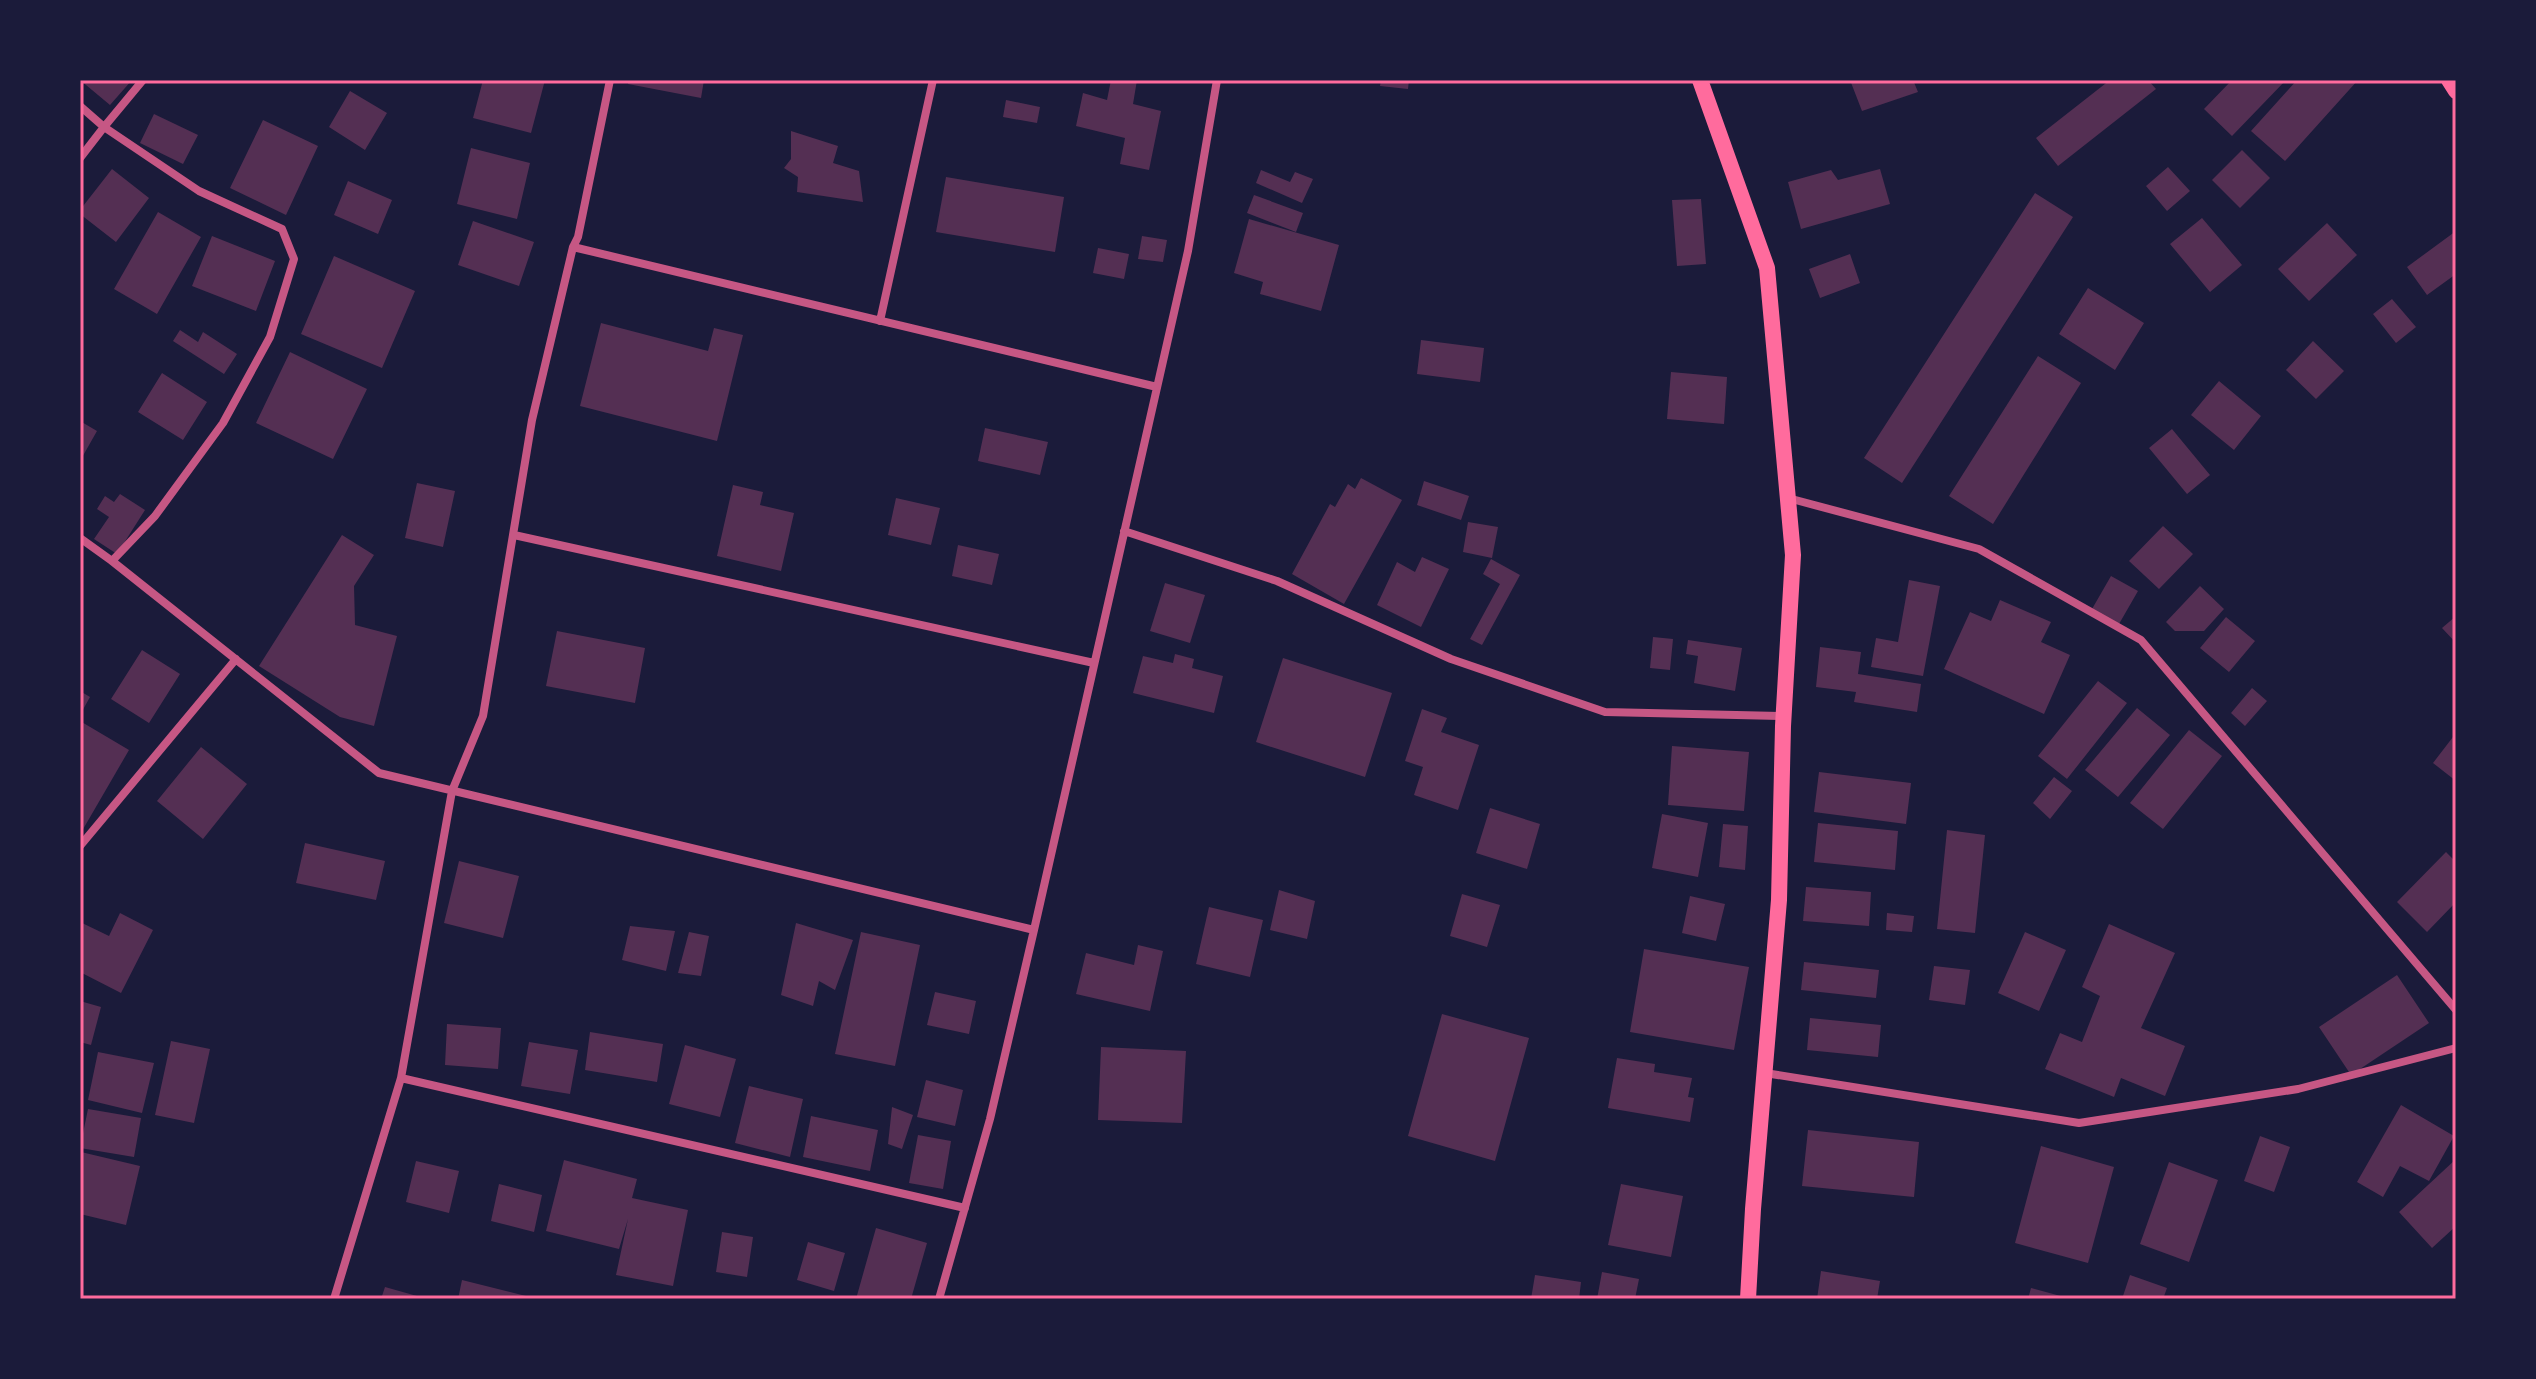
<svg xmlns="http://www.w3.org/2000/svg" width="2536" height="1379" viewBox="0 0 2536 1379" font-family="Cabin,sans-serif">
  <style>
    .building { fill: #542f53 }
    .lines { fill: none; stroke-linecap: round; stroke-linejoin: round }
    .minor { stroke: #c65784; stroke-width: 8 }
    .secondary { stroke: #ff6b9d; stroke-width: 16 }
    .neatline { fill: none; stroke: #ff6b9d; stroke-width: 3 }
  </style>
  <rect width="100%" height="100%" fill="#1b1b3a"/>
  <!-- building -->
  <path class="building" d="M80 80H132L110 105Z
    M483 80H545L531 133 473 118Z
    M629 80H704L701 98 628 84Z
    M1111 80H1137L1133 104 1161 111 1149 170 1120 164 1125 138 1076 126 1083 93 1107 100Z
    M1381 80H1409L1408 89 1380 86Z
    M1850 80H1913L1918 92 1862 111Z
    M2110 80H2148L2156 89 2058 166 2036 138Z
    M2232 80H2286L2232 136 2204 109Z
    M2297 80H2358L2285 161 2251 131Z
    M350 91 387 113 365 150 329 127Z
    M1006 100 1040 107 1037 123 1003 117Z
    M154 114 198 135 183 164 140 143Z
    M263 120 318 146 286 215 230 188Z
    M791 131 838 146 833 163 859 171 863 202 797 192 798 177 784 168 791 159Z
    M471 148 530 163 517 219 457 204Z
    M2242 150 2270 178 2240 208 2212 180Z
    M2168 167 2190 191 2167 211 2146 186Z
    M112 169 149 198 116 242 80 214V210Z
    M1880 169 1890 204 1801 229 1788 182 1831 170 1838 180Z
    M1261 170 1290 182 1295 172 1313 179 1302 203 1256 183Z
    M946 177 1064 197 1055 252 936 232Z
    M348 181 392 200 378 234 334 215Z
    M2035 193 2073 217 1902 483 1864 458Z
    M1254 195 1303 213 1296 232 1247 213Z
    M1701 199 1706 264 1677 266 1672 200Z
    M158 212 201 237 157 314 114 289Z
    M2202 218 2242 265 2210 292 2170 244Z
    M1249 219 1339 245 1321 311 1260 294 1263 282 1234 273Z
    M473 221 534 242 519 286 458 265Z
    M2327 223 2357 255 2309 301 2278 269Z
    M2456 231V274L2427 295 2407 267Z
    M212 236 275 261 256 311 192 286Z
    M1142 236 1167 240 1163 262 1138 259Z
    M1098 248 1129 254 1124 279 1093 273Z
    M1850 254 1860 283 1820 298 1809 269Z
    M334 256 415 291 382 368 301 334Z
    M2088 288 2144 323 2115 370 2059 334Z
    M2392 299 2416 327 2396 343 2373 314Z
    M601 323 708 351 714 328 743 335 717 441 580 406Z
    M180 330 198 342 203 332 237 354 224 374 173 341Z
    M1421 340 1484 348 1480 382 1417 374Z
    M2313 341 2344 371 2316 399 2286 370Z
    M290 352 367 389 333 459 256 423Z
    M2038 356 2081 383 1993 524 1949 496Z
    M1671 372 1727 377 1724 424 1667 419Z
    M162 373 207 402 183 440 138 412Z
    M2219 381 2261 416 2234 450 2191 415Z
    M80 421 97 431 80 461Z
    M985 428 1048 442 1040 475 978 461Z
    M2172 429 2210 475 2187 494 2149 448Z
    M1361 478 1402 500 1344 604 1292 574 1330 504 1335 507 1348 484 1355 489Z
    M1424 481 1469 496 1461 520 1417 505Z
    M417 483 455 491 443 547 405 538Z
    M733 485 763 492 760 505 794 513 781 571 717 556Z
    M120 494 145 510 117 554 94 539 109 517 97 509 105 496 114 502Z
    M896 498 940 508 931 545 888 535Z
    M1468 522 1498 527 1492 558 1463 552Z
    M2163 526 2193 554 2159 589 2129 561Z
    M342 535 374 555 354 586 355 625 397 636 374 726 340 717 259 666Z
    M958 545 999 554 992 585 952 576Z
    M1422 557 1449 569 1421 627 1377 605 1397 562 1415 572Z
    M1491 559 1520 575 1482 645 1470 639 1500 584 1483 574Z
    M2111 576 2138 591 2119 624 2092 609Z
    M1909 580 1940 586 1923 676 1871 667 1876 638 1898 642Z
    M1165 583 1205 595 1190 643 1150 631Z
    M2200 586 2224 609 2204 631H2175L2166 622Z
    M2000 600 2051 622 2041 642 2070 655 2044 714 1944 669 1970 612 1991 621Z
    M2456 616V643L2442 628Z
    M2226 617 2255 641 2229 672 2200 648Z
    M557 631 645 648 635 703 546 686Z
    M1653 637 1673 639 1670 670 1650 668Z
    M1688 640 1742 648 1735 691 1694 683 1698 656 1686 654Z
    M1820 647 1861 652 1858 674 1921 684 1917 712 1854 702 1856 692 1816 687Z
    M142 650 180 674 149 723 111 699Z
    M1175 654 1194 659 1192 668 1223 676 1214 713 1133 693 1143 656 1173 663Z
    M1283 658 1392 693 1365 777 1256 742Z
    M2098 681 2127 703 2067 779 2038 756Z
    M2252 688 2267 701 2245 726 2231 713Z
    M80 691 90 697 80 715Z
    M2137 708 2170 735 2118 797 2085 770Z
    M1422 709 1447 718 1441 732 1479 745 1458 810 1414 795 1423 767 1405 761Z
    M80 721 129 750 82 831 80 830Z
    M2189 730 2222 756 2163 829 2130 803Z
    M2456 733V781L2433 763Z
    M1672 746 1749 752 1744 811 1668 805Z
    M201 747 247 784 203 839 157 801Z
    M1819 772 1911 783 1906 824 1814 812Z
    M2054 777 2072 791 2050 819 2033 803Z
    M1490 808 1540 824 1527 869 1476 853Z
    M1662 814 1708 823 1698 877 1652 868Z
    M1818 823 1898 831 1895 870 1814 862Z
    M1723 824 1748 826 1745 870 1719 867Z
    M1947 830 1985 835 1975 933 1937 929Z
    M305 843 385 861 376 900 296 883Z
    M2446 852 2456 862V902L2427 932 2397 902Z
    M459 861 519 876 503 938 444 923Z
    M1806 887 1871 892 1869 926 1803 921Z
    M1279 890 1315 901 1307 939 1270 930Z
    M1462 894 1500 905 1487 947 1450 936Z
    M1690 896 1725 904 1716 941 1682 933Z
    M1209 907 1263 920 1250 977 1196 964Z
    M120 913 153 930 121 993 80 972V922L109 936Z
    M1887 913 1914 916 1912 932 1886 930Z
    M796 923 853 940 835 990 819 981 813 1006 781 995Z
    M2109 924 2175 953 2141 1028 2185 1046 2165 1096 2121 1078 2114 1097 2045 1069 2060 1033 2082 1042 2100 996 2082 987Z
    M630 926 675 931 666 971 622 960Z
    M689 932 709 936 701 976 678 973Z
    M861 932 920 945 895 1066 835 1054Z
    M2025 932 2066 950 2039 1011 1998 993Z
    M1138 945 1163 951 1150 1011 1076 994 1086 953 1134 965Z
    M1644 949 1749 967 1734 1050 1630 1032Z
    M1804 962 1879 970 1876 998 1801 990Z
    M1934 966 1970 970 1965 1005 1929 1000Z
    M2397 975 2429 1023 2351 1075 2319 1027Z
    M935 992 976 1001 969 1034 927 1025Z
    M80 1001 101 1007 91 1045 80 1042Z
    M1442 1014 1529 1038 1495 1161 1408 1136Z
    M1810 1018 1881 1025 1878 1057 1807 1050Z
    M447 1024 501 1028 498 1069 445 1065Z
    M590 1032 663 1044 657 1082 585 1070Z
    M171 1041 210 1049 194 1123 155 1115Z
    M529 1042 578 1050 570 1094 521 1086Z
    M685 1045 736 1059 720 1117 669 1104Z
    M1101 1047 1186 1051 1182 1123 1098 1120Z
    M98 1052 154 1063 142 1113 88 1100Z
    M1617 1058 1655 1064 1654 1072 1692 1078 1688 1097 1694 1098 1690 1122 1608 1108Z
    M926 1080 963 1090 955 1126 917 1117Z
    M749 1086 803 1099 790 1157 735 1143Z
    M2401 1105 2454 1136 2429 1181 2400 1166 2383 1197 2357 1182Z
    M892 1107 913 1115 902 1149 888 1144Z
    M88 1109 141 1118 134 1157 80 1148Z
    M811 1116 878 1130 870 1171 803 1157Z
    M1808 1130 1919 1142 1914 1197 1802 1186Z
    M918 1135 951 1141 943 1189 909 1183Z
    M2260 1136 2290 1147 2274 1192 2244 1181Z
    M2041 1146 2114 1167 2088 1263 2015 1243Z
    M81 1152 140 1166 126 1225 80 1214Z
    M2456 1159V1226L2432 1248 2399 1212Z
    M564 1160 637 1179 632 1198 688 1210 673 1286 616 1275 628 1219 619 1249 546 1231Z
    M416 1161 459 1171 449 1213 406 1202Z
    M2169 1162 2218 1180 2189 1262 2140 1244Z
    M499 1184 542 1195 534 1232 491 1221Z
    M1621 1184 1683 1196 1671 1257 1608 1245Z
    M876 1228 927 1243 911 1299H856Z
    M722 1232 753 1237 747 1277 716 1272Z
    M808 1242 845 1253 834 1291 797 1280Z
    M1821 1271 1880 1281 1877 1299H1817Z
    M1602 1272 1639 1279 1635 1299H1597Z
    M1535 1275 1581 1282 1579 1299H1531Z
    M2130 1275 2167 1288 2163 1299H2122Z
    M462 1280 534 1298V1299H458Z
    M385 1287 424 1298V1299H381Z
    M2031 1288 2068 1298V1299H2028Z"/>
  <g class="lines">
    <!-- minor -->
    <path class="minor" d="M80 106 104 127 143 80
      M80 158 104 127 199 191 282 229 294 259 270 337 223 423 155 516 112 561 80 538
      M573 247 1157 387
      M880 321 933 80
      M1788 498 1979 549 2141 640 2456 1010
      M1124 531 1277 581 1451 659 1605 712 1784 716
      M514 535 1094 663
      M112 561 379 773 1034 930
      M80 846 236 659
      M1765 1073 2079 1123 2298 1089 2456 1048
      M401 1078 965 1208
      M334 1299 401 1078 452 791 483 716 532 420 573 247 578 237 610 80
      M939 1299 990 1119 1034 930 1188 251 1217 80"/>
    <!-- secondary -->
    <path class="secondary" d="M1700 80 1767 268 1793 555 1783 726 1779 900 1753 1209 1748 1299
      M2449 80 2456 91"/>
  </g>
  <!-- border -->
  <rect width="2536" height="1379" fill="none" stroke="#1b1b3a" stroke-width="164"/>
  <rect x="82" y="82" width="2372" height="1215" class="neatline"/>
</svg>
